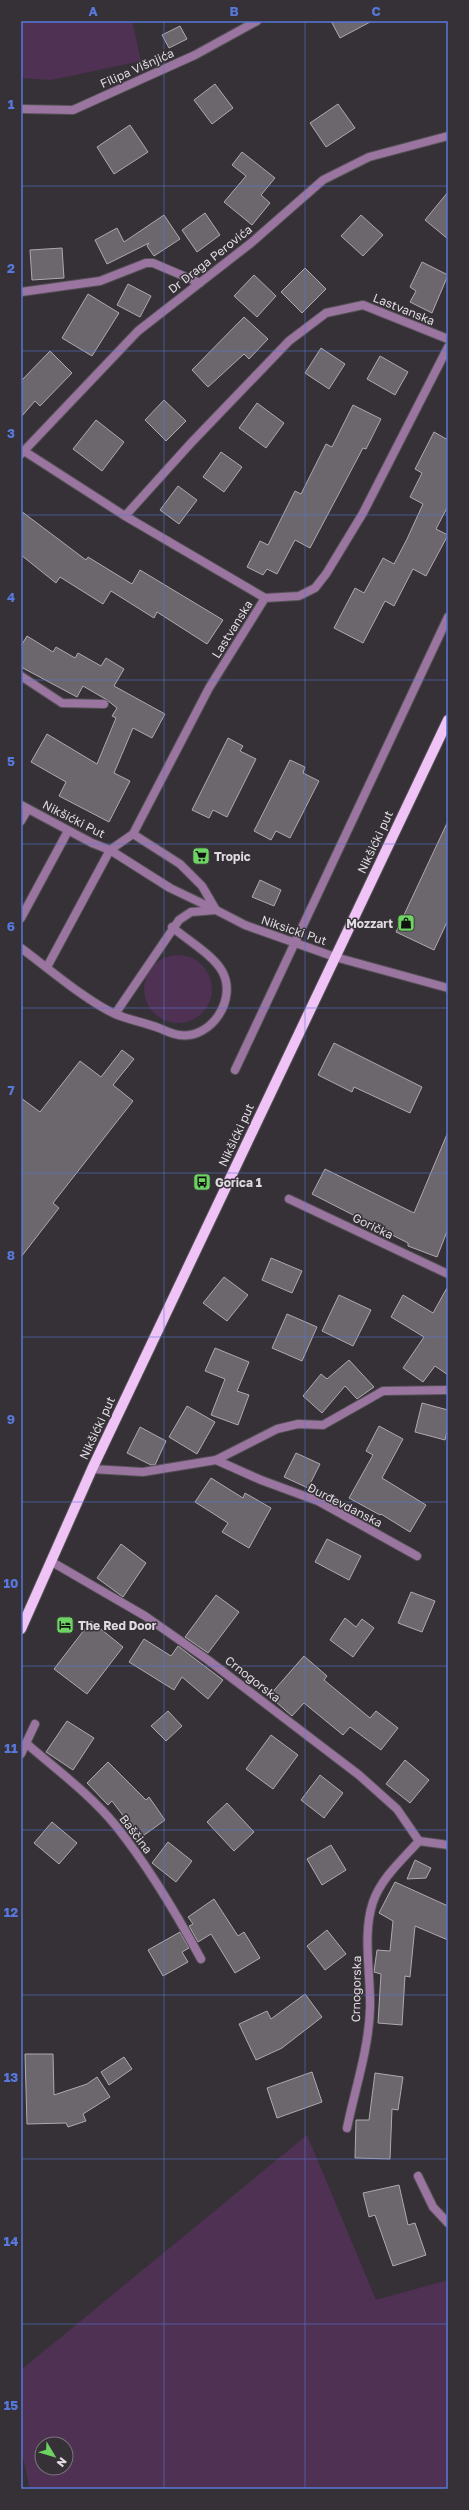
<svg xmlns="http://www.w3.org/2000/svg" width="469" height="2510" viewBox="0 0 469 2510" font-family="'Golos Text',sans-serif">
  <style>
    .green { fill: #4f3154; fill-rule: evenodd }
    .building { fill: #6c666d; stroke: #afa8b0 }
    .lines { fill: none; stroke-linecap: round; stroke-linejoin: round }
    .service-casing { stroke: #545055; stroke-width: 10 }
    .minor-casing { stroke: #545055; stroke-width: 10 }
    .primary-casing { stroke: #545055; stroke-width: 12 }
    .service { stroke: #99759f; stroke-width: 8 }
    .minor { stroke: #99759f; stroke-width: 8 }
    .primary { stroke: #f0c3f6; stroke-width: 10 }
    .grid { fill: none; stroke: #5778da; stroke-width: 1; stroke-opacity: 0.55 }
    .labels { text-anchor: middle; dominant-baseline: central; stroke-width: 3; stroke-linejoin: round; paint-order: stroke }
    .street-label { font-size: 12px; fill: #dfdbe0; stroke: #363137 }
    .poi-label { font-size: 12px; font-weight: bold; fill: #dfdbe0; stroke: #363137; text-anchor: start }
    .neatline { fill: none; stroke: #5778da; stroke-width: 1.5 }
    .grid-label { font-size: 13px; text-anchor: middle; font-weight: bold; fill: #5778da }
  </style>
  <rect width="100%" height="100%" fill="#363137"/>
  <!-- green -->
  <path class="green" d="M21 21H132L141 61 51 80 21 78Z
    M144 989a34 34 0 1 1 68 0a34 34 0 1 1-68 0Z
    M307 2135 376 2300 448 2280V2489H30L21 2449V2370ZM42 2444H66V2468H42Z"/>
  <!-- building -->
  <path class="building" d="M331 21H372L340 38Z
    M180 26 187 39 169 48 162 35Z
    M215 84 233 108 212 124 194 100Z
    M338 104 355 128 326 147 310 123Z
    M130 125 148 152 114 174 97 147Z
    M242 152 275 178 261 195 270 203 252 225 224 202 246 176 232 165Z
    M448 192V239L425 220Z
    M205 213 220 235 197 252 182 230Z
    M164 215 180 239 154 256 147 246 149 243 107 264 95 240 117 228 124 242Z
    M361 215 383 235 363 256 341 236Z
    M62 248 64 278 32 280 30 250Z
    M422 262 448 275 432 313 410 302 416 291 410 287Z
    M305 268 326 289 302 313 281 292Z
    M254 275 276 296 257 317 234 296Z
    M128 284 151 296 140 317 117 305Z
    M88 294 119 313 92 356 62 338Z
    M244 317 268 339 249 359 244 354 208 387 192 370Z
    M321 348 345 364 329 389 305 373Z
    M50 351 72 373 40 406 35 401 21 417V381Z
    M380 356 408 372 395 395 367 379Z
    M164 400 186 421 166 441 145 420Z
    M257 403 284 423 266 448 239 428Z
    M353 405 381 419 366 449 363 448 310 548 295 540 277 574 267 569 263 575 247 567 260 541 268 545 295 491 301 494 326 444 332 447Z
    M96 420 124 442 102 471 73 449Z
    M434 432 448 440V506L436 529 448 535 426 576 413 569 394 606 385 601 363 643 334 628 355 588 364 593 383 558 394 564 407 539 423 504 410 497 422 473 415 469Z
    M221 452 242 467 224 492 203 477Z
    M178 486 197 500 179 524 160 510Z
    M21 511 86 560 88 557 132 584 140 570 223 620 207 644 157 612 154 618 111 591 103 604 60 577 56 583 21 555Z
    M27 636 53 652 56 647 75 658 78 653 101 666 106 658 124 669 114 686 165 714 152 738 133 728 114 773 130 781 109 822 59 796 66 782 31 762 47 734 97 764 116 718 112 716 117 708 107 700 83 686 77 697 21 667V646Z
    M228 738 243 746 240 751 256 759 227 817 213 810 209 818 192 810Z
    M290 760 305 767 303 773 319 781 290 838 276 831 271 840 254 831Z
    M448 821V920L434 950 396 932Z
    M260 880 281 890 274 906 252 897Z
    M334 1043 422 1087 410 1113 354 1087 352 1092 318 1075Z
    M122 1050 134 1059 113 1085 133 1101 53 1203 59 1208 21 1257V1098L40 1112 80 1061 101 1077Z
    M448 1132V1229L437 1257 408 1246V1243L312 1194 325 1169 414 1213Z
    M271 1258 302 1271 292 1293 262 1280Z
    M224 1277 248 1295 227 1321 203 1303Z
    M448 1286V1375L435 1366 423 1382 403 1368 424 1337 391 1317 403 1295 433 1313Z
    M339 1295 371 1310 353 1346 322 1331Z
    M287 1314 317 1327 302 1361 272 1348Z
    M215 1348 249 1362 237 1391 249 1395 238 1425 211 1415 225 1379 205 1371Z
    M349 1360 374 1387 357 1399 345 1386 322 1413 303 1396 321 1374 327 1379Z
    M422 1403 448 1410V1427L445 1440 415 1432Z
    M187 1406 215 1422 197 1454 169 1437Z
    M379 1426 403 1439 382 1478 426 1505 410 1532 381 1514 380 1515 349 1498 373 1455 366 1451Z
    M140 1427 166 1441 155 1465H151L127 1453Z
    M296 1453 320 1464 308 1488 284 1477Z
    M211 1478 243 1498 245 1493 271 1508 249 1548 222 1532 228 1523 195 1502Z
    M327 1539 361 1556 349 1580 315 1562Z
    M121 1544 146 1563 123 1597 97 1578Z
    M411 1592 435 1601 422 1632 398 1623Z
    M216 1595 239 1612 208 1653 185 1637Z
    M345 1618 356 1627 362 1619 374 1628 353 1657 330 1640Z
    M91 1621 123 1647 87 1694 54 1669Z
    M144 1639 171 1656 178 1646 223 1680 208 1699 182 1677 174 1690 129 1662Z
    M304 1656 327 1676 324 1680 370 1718 376 1711 398 1728 381 1750 350 1727 343 1735 304 1703 292 1716 269 1696Z
    M168 1711 182 1726 166 1741 151 1726Z
    M67 1721 94 1738 73 1770 46 1752Z
    M271 1735 298 1755 273 1789 246 1769Z
    M405 1760 429 1780 410 1803 386 1784Z
    M108 1762 146 1800 149 1797 165 1820 140 1838 112 1801 108 1805 87 1783Z
    M320 1775 343 1793 324 1818 301 1800Z
    M227 1803 254 1832 234 1851 207 1822Z
    M52 1822 77 1843 59 1864 34 1843Z
    M168 1842 192 1861 176 1882 152 1863Z
    M331 1845 346 1870 322 1885 307 1859Z
    M415 1860 431 1868 426 1878 407 1879Z
    M395 1882 448 1906V1940L415 1926 410 1977 405 1976 402 2025 378 2023 381 1974 374 1972 377 1950 390 1951 393 1921 379 1913Z
    M214 1899 238 1936 244 1932 260 1958 235 1973 211 1934 198 1942 189 1926 193 1924 188 1917Z
    M327 1930 346 1954 325 1970 307 1946Z
    M180 1932 189 1948 182 1952 188 1962 163 1976 148 1950Z
    M305 1994 322 2017 282 2048 256 2060 239 2024 267 2011 271 2019Z
    M25 2054H53L54 2095 87 2084 97 2077 110 2097 83 2114 86 2121 68 2127 66 2123 27 2124Z
    M124 2057 132 2069 109 2085 101 2072Z
    M312 2072 322 2102 277 2118 267 2088Z
    M375 2073 403 2077 398 2110 392 2109 390 2159 355 2158 356 2120H369Z
    M399 2185 408 2225 415 2223 426 2255 393 2266 375 2215 369 2217 363 2193Z"/>
  <g class="lines">
    <defs>
      <path id="service" d="M21 821 28 809
        M21 918 68 831
        M21 948C48 968 85 1000 115 1014 127 1019 141 1022 153 1026 161 1028 170 1034 179 1035 211 1040 238 999 222 971 213 955 186 939 172 927
        M47 967 110 850
        M115 1014 179 920 191 912 216 910"/>
      <path id="minor" d="M21 109 73 110 195 55 257 21
        M21 292 100 281 146 263H153L200 283
        M24 451 125 516 265 598
        M21 454 138 331 251 243 323 180 369 157 448 136
        M125 516 191 443 289 341 326 313 363 305 448 339
        M21 676 62 703 104 704
        M21 805 92 843 110 850 133 834 180 864 202 886 216 910 245 925 335 957 448 988
        M133 834 209 688 265 598 299 596 315 588 326 574 363 513 448 347
        M110 850 170 888 216 910
        M235 1070 448 617
        M289 1199 448 1274
        M216 1460 261 1480 318 1501 417 1556
        M92 1469 143 1472 216 1460 277 1429 298 1424 323 1425 383 1391 448 1390
        M52 1562 145 1616 208 1660 359 1775 397 1809 419 1841 448 1845
        M27 1744C57 1770 91 1795 116 1826 149 1867 176 1913 201 1959
        M21 1754 35 1724
        M347 2128C355 2089 369 2048 370 2008 371 1974 362 1934 373 1902 381 1878 403 1859 419 1841
        M418 2176 433 2207 448 2223"/>
      <path id="primary" d="M21 1629 92 1469 448 720"/>
    </defs>
    <!-- service casing -->
    <use href="#service" class="service-casing"/>
    <!-- minor casing -->
    <use href="#minor" class="minor-casing"/>
    <!-- primary casing -->
    <use href="#primary" class="primary-casing"/>
    <!-- service -->
    <use href="#service" class="service"/>
    <!-- minor -->
    <use href="#minor" class="minor"/>
    <!-- primary -->
    <use href="#primary" class="primary"/>
  </g>
  <!-- grid -->
  <path class="grid" d="M164 21V2489M305 21V2489M21 186H448M21 351H448M21 515H448M21 680H448M21 844H448M21 1008H448M21 1173H448M21 1337H448M21 1502H448M21 1666H448M21 1830H448M21 1995H448M21 2159H448M21 2324H448"/>
  <!-- icons -->
  <defs>
    <symbol id="supermarket-square" viewBox="-11 -11 22 22"><rect x="-9" y="-9" width="18" height="18" rx="4" fill="#6dd362" stroke="#363137"/><path d="M-6-5.5h2.5l.6 2H6L4.5 2H-2.5L-4.4-4H-6ZM-1.5 3.2a1.3 1.3 0 1 0 .1 0ZM3 3.2a1.3 1.3 0 1 0 .1 0Z" fill="#111"/></symbol>
    <symbol id="shop-square" viewBox="-11 -11 22 22"><rect x="-9" y="-9" width="18" height="18" rx="4" fill="#6dd362" stroke="#363137"/><path d="M-5-2.5h2.3a2.7 3.5 0 0 1 5.4 0H5L5.5 6h-11ZM-1.5-2.5h3a1.5 2.3 0 0 0-3 0Z" fill="#111"/></symbol>
    <symbol id="bus-square" viewBox="-11 -11 22 22"><rect x="-9" y="-9" width="18" height="18" rx="4" fill="#6dd362" stroke="#363137"/><path d="M-5-6H5V4H4V6H2V4H-2V6H-4V4H-5ZM-3.5-4V0h7V-4ZM-3.5 1.2v1.5H-2V1.2ZM2 1.2v1.5H3.5V1.2Z" fill="#111"/></symbol>
    <symbol id="hotel-square" viewBox="-11 -11 22 22"><rect x="-9" y="-9" width="18" height="18" rx="4" fill="#6dd362" stroke="#363137"/><path d="M-6-4.5h1.5V1H6V5H4.5V3h-9V5H-6ZM-4 0a1.8 1.8 0 1 1 3.6 0ZM.5 0V-2.5h3Q6-2.5 6 0Z" fill="#111"/></symbol>
  </defs>
  <g fill-rule="evenodd">
    <use href="#supermarket-square" x="191" y="846" width="20" height="20"/>
    <use href="#shop-square" x="396" y="913" width="20" height="20"/>
    <use href="#bus-square" x="192" y="1172" width="20" height="20"/>
    <use href="#hotel-square" x="55" y="1615" width="20" height="20"/>
  </g>
  <g class="labels">
    <!-- street labels -->
    <g class="street-label">
      <text transform="translate(137 68) rotate(-24)">Filipa Višnjića</text>
      <text transform="translate(210 259) rotate(-38)">Dr Draga Perovića</text>
      <text transform="translate(404 309) rotate(22)">Lastvanska</text>
      <text transform="translate(232 629) rotate(-58)">Lastvanska</text>
      <text transform="translate(74 819) rotate(27)">Nikšićki Put</text>
      <text transform="translate(375 842) rotate(-65)">Nikšićki put</text>
      <text transform="translate(294 930) rotate(19)">Niksicki Put</text>
      <text transform="translate(236 1135) rotate(-65)">Nikšićki put</text>
      <text transform="translate(373 1226) rotate(26)">Gorička</text>
      <text transform="translate(97 1428) rotate(-65)">Nikšićki put</text>
      <text transform="translate(345 1505) rotate(27)">Đurđevdanska</text>
      <text transform="translate(253 1679) rotate(38)">Crnogorska</text>
      <text transform="translate(136 1834) rotate(53)">Baščina</text>
      <text transform="translate(356 1989) rotate(-89)">Crnogorska</text>
    </g>
    <!-- poi labels -->
    <g class="poi-label">
      <text x="214" y="856">Tropic</text>
      <text x="393" y="923" text-anchor="end">Mozzart</text>
      <text x="215" y="1182">Gorica 1</text>
      <text x="78" y="1625">The Red Door</text>
    </g>
  </g>
  <!-- border -->
  <rect width="469" height="2510" fill="none" stroke="#363137" stroke-width="44"/>
  <!-- north arrow -->
  <g transform="translate(54 2456) rotate(128)"><circle r="19" fill="#363137" stroke="#7a757b"/>
  <path d="M0-3L7 15L0 10L-7 15Z" fill="#6dd362"/>
  <text y="-6" font-size="11" font-weight="bold" text-anchor="middle" fill="#dfdbe0">N</text>
  </g>
  <rect x="22" y="22" width="425" height="2466" class="neatline"/>
  <g class="grid-label">
    <text x="93" y="16">A</text>
    <text x="234" y="16">B</text>
    <text x="376" y="16">C</text>
    <text x="11" y="109">1</text>
    <text x="11" y="273">2</text>
    <text x="11" y="438">3</text>
    <text x="11" y="602">4</text>
    <text x="11" y="766">5</text>
    <text x="11" y="931">6</text>
    <text x="11" y="1095">7</text>
    <text x="11" y="1260">8</text>
    <text x="11" y="1424">9</text>
    <text x="11" y="1588">10</text>
    <text x="11" y="1753">11</text>
    <text x="11" y="1917">12</text>
    <text x="11" y="2082">13</text>
    <text x="11" y="2246">14</text>
    <text x="11" y="2410">15</text>
  </g>
</svg>
